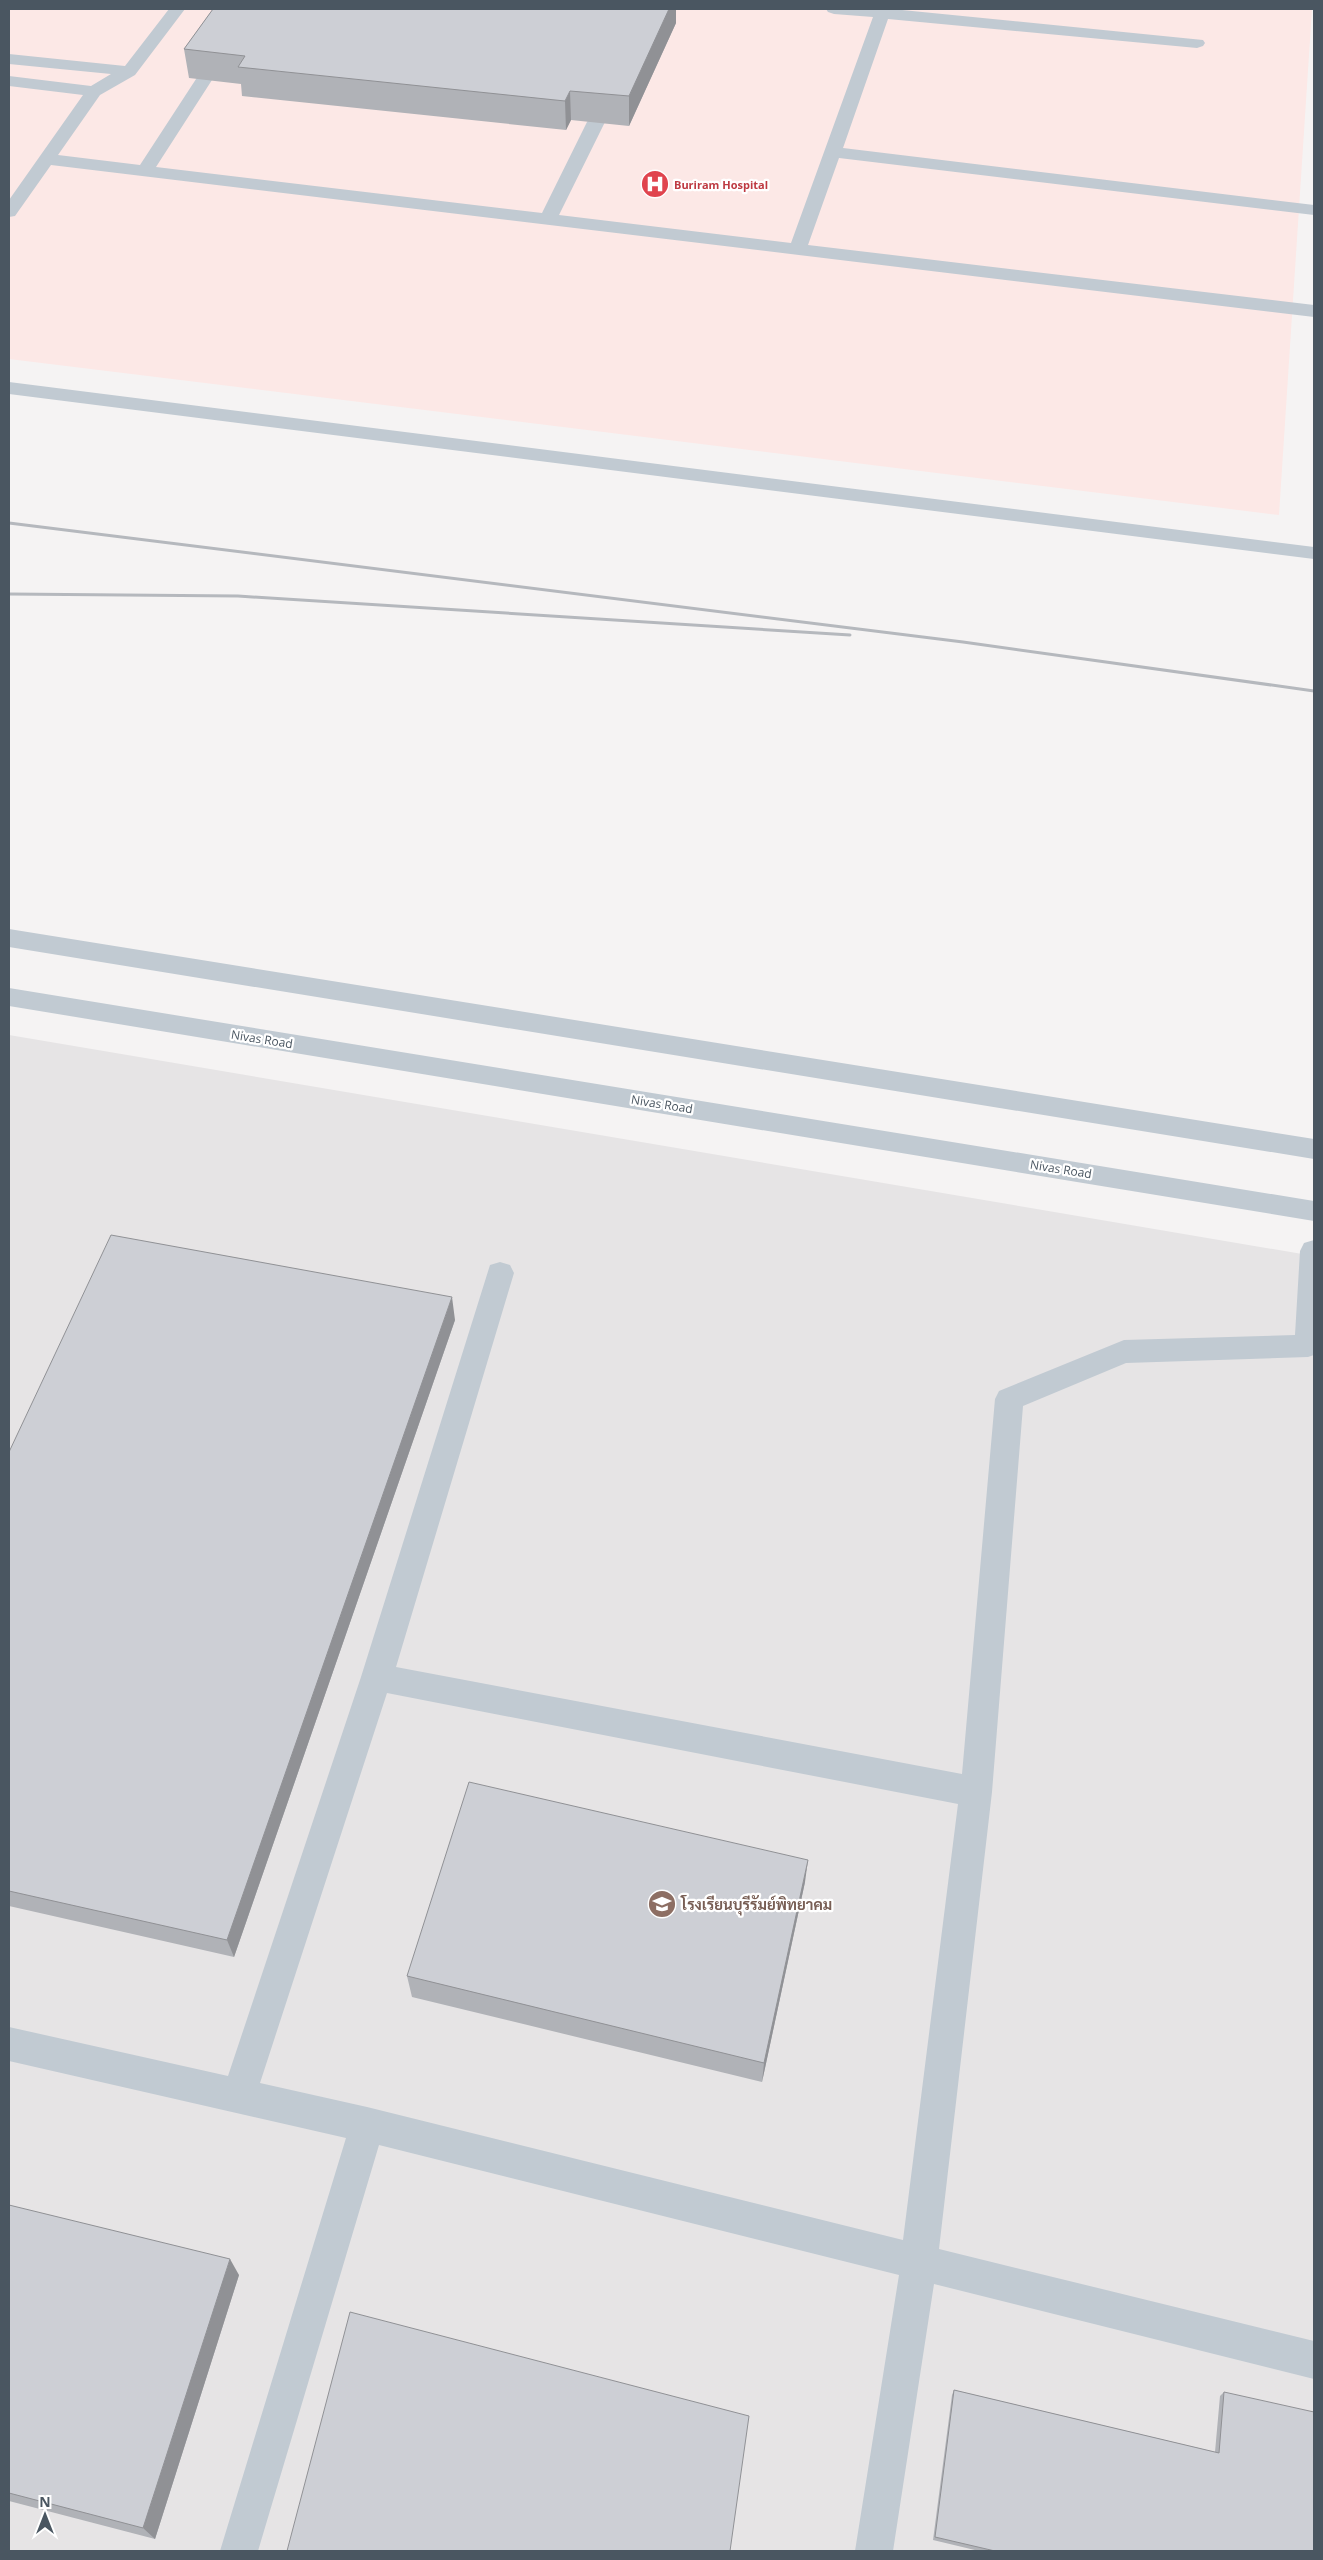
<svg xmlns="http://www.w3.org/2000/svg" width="1323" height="2560" viewBox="0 0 1323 2560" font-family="'Open Sans',Sarabun,sans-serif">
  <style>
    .education { fill: #e6e4e5 }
    .medical { fill: #fce8e6 }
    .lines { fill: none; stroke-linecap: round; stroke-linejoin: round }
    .minor { fill: #c1cad2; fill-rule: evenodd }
    .rail { stroke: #b5b8bd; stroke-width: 3 }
    .wall { fill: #b0b2b7 }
    .shaded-wall { fill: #909195 }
    .building { fill: #cdcfd5; stroke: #909195 }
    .labels { text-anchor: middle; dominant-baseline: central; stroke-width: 4.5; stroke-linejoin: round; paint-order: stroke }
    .far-health-label { font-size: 11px; font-weight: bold; fill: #be3a42; stroke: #fff; text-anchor: start }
    .street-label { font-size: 12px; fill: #4a5661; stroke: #fff }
    .near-education-label { font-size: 15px; font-weight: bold; fill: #785e54; stroke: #fff; text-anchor: start }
  </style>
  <rect width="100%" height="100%" fill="#f5f3f3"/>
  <!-- education -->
  <path class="education" d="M9 1035 1314 1256V2551H9Z"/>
  <!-- medical -->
  <path class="medical" d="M9 9H1312L1279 515 9 359Z"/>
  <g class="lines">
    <!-- minor -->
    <path class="minor" d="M169 9H185L135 75 100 95 58 155 140 165 198 76 204 75 212 80 156 167 542 213 587 122 590 118H602L605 122 559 215 791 243 873 17 834 14 828 12 826 9H892L1203 40 1205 43 1203 46 1197 48 888 19 843 148 1314 205V215L839 158 808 245 1314 305V317L51 165 15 216 9 217V200L83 95 9 86V76L91 86 111 74 9 64V54L125 66Z
      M9 382 1314 547V559L9 394Z
      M9 929 1314 1139V1159L9 947Z
      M9 988 1314 1201V1221L9 1006Z
      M1314 1240V1355L1308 1357 1126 1363 1023 1406 992 1792 939 2249 1314 2341V2379L934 2284 893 2551H855L899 2275 379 2145 258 2551H220L346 2138 9 2061V2027L228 2076 361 1677 490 1265 500 1262 510 1265 514 1273 396 1667 962 1774 995 1399 999 1391 1124 1340 1295 1335 1300 1251 1304 1243ZM387 1693 958 1804 903 2240 367 2107 260 2083Z"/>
    <!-- rail -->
    <path class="rail" d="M9 523 963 642 1314 691
      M9 594 238 596 850 635"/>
  </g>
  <!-- wall -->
  <path class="wall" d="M213 9H676V23L629 126 571 120 566 130 242 96 241 84 189 78 184 49Z
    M455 1320 234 1957 9 1906V1452Z
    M805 1882 762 2082 412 1997 407 1976Z
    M9 2205 239 2275 155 2539 9 2501Z
    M954 2390 1215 2452 1220 2396 1224 2392 1314 2551H979L933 2540 952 2395Z"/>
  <!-- shaded-wall -->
  <path class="shaded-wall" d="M669 9H676V23L629 126V96Z
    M570 91 571 120 566 130 565 101Z
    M452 1297 455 1320 234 1957 227 1940Z
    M808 1860 805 1882 762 2082 764 2063Z
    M230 2259 239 2275 155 2539 143 2528Z"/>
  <!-- building -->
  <path class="building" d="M213 9H669L629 96 570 91 565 101 238 67 245 56 184 49Z
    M111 1235 452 1297 227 1940 9 1891V1452Z
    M469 1782 808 1860 764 2063 407 1976Z
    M9 2205 230 2259 143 2528 9 2493Z
    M350 2312 749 2416 730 2551H287Z
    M954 2390 1219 2453 1224 2392 1314 2412V2551H995L935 2537Z"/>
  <!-- icons -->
  <defs>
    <symbol id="hospital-disc" viewBox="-11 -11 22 22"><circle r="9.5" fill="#e0444e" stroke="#fff"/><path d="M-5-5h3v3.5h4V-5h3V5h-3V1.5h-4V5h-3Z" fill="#fff"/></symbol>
    <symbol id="school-disc" viewBox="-11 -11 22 22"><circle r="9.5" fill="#8d6e63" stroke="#fff"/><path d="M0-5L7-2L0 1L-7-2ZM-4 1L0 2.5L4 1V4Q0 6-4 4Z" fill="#fff"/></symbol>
  </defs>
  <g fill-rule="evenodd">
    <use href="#hospital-disc" x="639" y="168" width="32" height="32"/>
    <use href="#school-disc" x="646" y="1888" width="32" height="32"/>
  </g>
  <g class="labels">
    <!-- far-health labels -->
    <g class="far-health-label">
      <text x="674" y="184">Buriram Hospital</text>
    </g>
    <!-- street labels -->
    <g class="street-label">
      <text transform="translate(262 1039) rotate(9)">Nivas Road</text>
      <text transform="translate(662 1104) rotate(9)">Nivas Road</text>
      <text transform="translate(1061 1169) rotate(9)">Nivas Road</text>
    </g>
    <!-- near-education labels -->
    <g class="near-education-label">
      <text x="681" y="1904">โรงเรียนบุรีรัมย์พิทยาคม</text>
    </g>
  </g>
  <!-- border -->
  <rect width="1323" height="2560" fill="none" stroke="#4a5661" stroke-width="20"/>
  <!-- north arrow -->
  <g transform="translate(45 2515)" stroke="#ffffff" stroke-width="4" paint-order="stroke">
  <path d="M0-4L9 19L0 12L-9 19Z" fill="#4a5661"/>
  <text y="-8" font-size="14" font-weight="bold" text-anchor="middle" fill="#4a5661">N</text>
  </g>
</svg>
